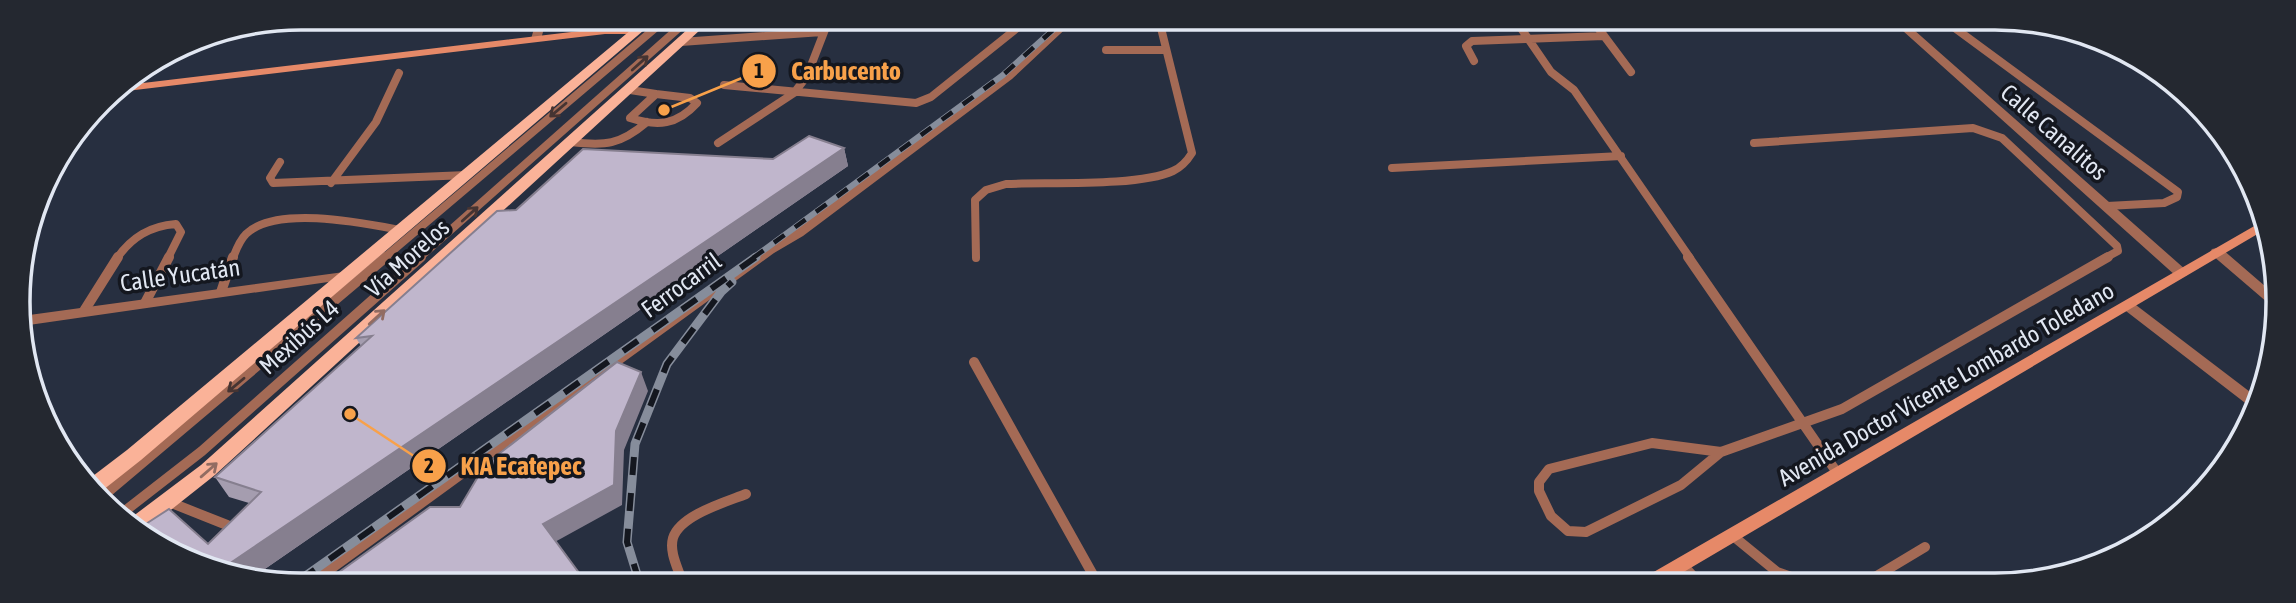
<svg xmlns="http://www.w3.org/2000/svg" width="2296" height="603" viewBox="0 0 2296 603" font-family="'Asap Condensed',sans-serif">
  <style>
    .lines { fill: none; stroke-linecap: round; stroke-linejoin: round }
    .lane-far1 { stroke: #a46a55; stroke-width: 8 }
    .lane { stroke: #a46a55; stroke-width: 10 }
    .street { fill: #a46a55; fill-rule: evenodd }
    .secondary { fill: #e68968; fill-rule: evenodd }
    .primary { fill: #fab298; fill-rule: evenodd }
    .rail-far1-casing { stroke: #868d9b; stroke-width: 6 }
    .rail-casing { stroke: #868d9b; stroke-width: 9 }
    .rail-far1 { stroke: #14171f; stroke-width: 4.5; stroke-dasharray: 13; stroke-linecap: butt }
    .rail { stroke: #14171f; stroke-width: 6; stroke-dasharray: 18; stroke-linecap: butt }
    .wall { fill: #a59daf }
    .shaded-wall { fill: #867f8f }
    .building { fill: #c0b6cc; stroke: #867f8f; stroke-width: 2 }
    .oneway { stroke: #463432 }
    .oneway2 { stroke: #926c62 }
    .labels { text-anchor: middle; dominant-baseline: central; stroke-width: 7; stroke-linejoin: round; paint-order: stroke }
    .street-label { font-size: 24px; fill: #e1e7f2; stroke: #14171f }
    .rim { fill: none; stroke: #e1e7f2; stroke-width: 3.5 }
    .leader { fill: none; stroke: #f8a14a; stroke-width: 2.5 }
    .callout-dot { fill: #f8a14a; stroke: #14171f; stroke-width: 2.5 }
    .mark-label { font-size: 21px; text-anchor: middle; font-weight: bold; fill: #111 }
    .callout-label { font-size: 26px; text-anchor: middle; font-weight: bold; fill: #f8a14a; stroke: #14171f; stroke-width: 7; stroke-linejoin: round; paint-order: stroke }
  </style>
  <rect width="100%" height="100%" fill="#272f40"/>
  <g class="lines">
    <!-- lane-far1 -->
    <path class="lane-far1" d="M1516 21 1551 72 1574 90 1690 258
      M1593 21 1631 72
      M1948 23 2178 192 2177 197 2164 203 2107 206
      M681 42 822 32
      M1106 50H1164
      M1474 61 1466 46 1472 41 1604 36
      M724 85 916 103 931 97 1021 25V20
      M630 90 656 94
      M656 94 690 98 697 103C677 125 658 127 630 118Z
      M571 142C605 146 620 145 647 122
      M718 143 794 93 807 76 826 27 850 19
      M1754 143 1973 128 2002 138 2117 246 2118 251 2105 258
      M280 162 270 178 273 183 467 175
      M1392 168 1621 156
      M331 183 376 122 399 73
      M117 258C132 237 150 226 176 224L181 232 168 258
      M233 258C236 250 239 241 246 234 276 205 363 223 400 230
      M384 258 666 19
      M419 258 689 19
      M976 258 975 200 986 190 1006 184C1048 182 1138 187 1173 171 1182 167 1187 161 1192 153L1159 20"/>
    <!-- lane -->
    <path class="lane" d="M1688 257 1838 474
      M221 292 233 257
      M145 303 169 257
      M84 311 118 257
      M974 362 1097 582
      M1652 443 1721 452 1681 485 1586 532 1568 531 1551 516 1539 491V482L1549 469Z
      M1721 452 1842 409 2108 257
      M102 497 386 257
      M169 502 227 525
      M121 514 202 451 421 257
      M1733 536 1777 572 1808 583
      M682 581C678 568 669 552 673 538 680 515 726 502 746 494
      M1865 583 1925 547"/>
    <!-- street -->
    <path class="street" d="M537 18H547L541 39 536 42 531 39Z
      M1064 20H1075L1012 79 803 236 774 253 324 580H302L305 575 764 247 793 230 1004 75Z
      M1893 22H1905L2186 270 2188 273 2186 276H2176Z
      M2217 248 2222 249 2273 293V304L2268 303 2212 255 2210 252 2212 249Z
      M344 272 349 273 351 276 349 279 22 326V316Z
      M2127 300 2132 302 2258 398 2253 409 2122 308 2120 305Z
      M1680 559 1686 561 1706 583H1685L1671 566 1674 561Z"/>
    <!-- secondary -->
    <path class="secondary" d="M605 28H636L641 31 636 34H605L110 93 118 86Z
      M2263 221 2266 229 1665 583 1642 582 1645 577Z"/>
    <!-- primary -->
    <path class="primary" d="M644 19H657L141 460 98 494 85 482 127 450Z
      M699 19H712L215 475 143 532 128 520 201 465Z"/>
    <defs>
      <path id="rail-far1" d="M753 258 1003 75 1064 20"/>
      <path id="rail" d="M300 580 756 257
        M639 581 627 542 635 444 667 364 721 292 732 282"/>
    </defs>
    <!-- rail-far1 casing -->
    <use href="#rail-far1" class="rail-far1-casing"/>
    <!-- rail casing -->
    <use href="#rail" class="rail-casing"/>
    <!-- rail-far1 -->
    <use href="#rail-far1" class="rail-far1"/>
    <!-- rail -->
    <use href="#rail" class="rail"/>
  </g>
  <!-- wall -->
  <path class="wall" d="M844 148 848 166 249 580H246L208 544 249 503 229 497 215 477 361 346 356 338 516 210 773 159Z"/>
  <!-- shaded-wall -->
  <path class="shaded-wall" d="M844 148 848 166 249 580 220 570Z
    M641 372 648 391 624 450 622 505 553 543 543 524 616 431Z"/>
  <!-- building -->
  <path class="building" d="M809 136 844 148 220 570 159 547 138 529 169 509 208 544 261 492 215 477 372 336 356 338 497 211 516 210 583 149 773 159Z
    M617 362 641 372 616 431 614 485 543 524 585 581 328 580 430 507H460L479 475 495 457Z"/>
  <!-- one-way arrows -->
  <defs><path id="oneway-shaft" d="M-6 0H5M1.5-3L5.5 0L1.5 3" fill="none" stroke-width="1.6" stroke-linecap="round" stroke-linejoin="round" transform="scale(1.75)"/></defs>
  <g class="oneway">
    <use href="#oneway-shaft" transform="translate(640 63) rotate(-42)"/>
    <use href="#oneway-shaft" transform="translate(558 110) rotate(140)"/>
    <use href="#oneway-shaft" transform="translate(470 214) rotate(-42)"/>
    <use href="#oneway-shaft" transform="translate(236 385) rotate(140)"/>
  </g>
  <g class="oneway2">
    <use href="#oneway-shaft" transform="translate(377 317) rotate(-42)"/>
    <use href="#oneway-shaft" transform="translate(209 470) rotate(-41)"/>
  </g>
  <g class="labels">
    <!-- street labels -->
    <g class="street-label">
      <text transform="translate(2054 132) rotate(41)">Calle Canalitos</text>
      <text transform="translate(407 258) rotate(-42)">Vía Morelos</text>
      <text transform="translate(180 275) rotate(-8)">Calle Yucatán</text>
      <text transform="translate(681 285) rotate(-36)">Ferrocarril</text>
      <text transform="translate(299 337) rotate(-42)">Mexibús L4</text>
      <text transform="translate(1946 384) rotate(-30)">Avenida Doctor Vicente Lombardo Toledano</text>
    </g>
  </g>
  <!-- crop -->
  <path d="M0 0H2296V603H0ZM301 30H1995A271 271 0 0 1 2266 301V302A271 271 0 0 1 1995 573H301A271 271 0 0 1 30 302V301A271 271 0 0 1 301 30Z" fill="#242830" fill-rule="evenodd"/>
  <path class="rim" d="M301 30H1995A271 271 0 0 1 2266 301V302A271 271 0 0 1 1995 573H301A271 271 0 0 1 30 302V301A271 271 0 0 1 301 30Z"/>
  <!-- callouts -->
  <path class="leader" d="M664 110L759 71M350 414L429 466"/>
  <g class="callout-dot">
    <circle cx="664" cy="110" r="7"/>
    <circle cx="350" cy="414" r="7"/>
    <circle cx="759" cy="71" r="18"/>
    <circle cx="429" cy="466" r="18"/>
  </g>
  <g class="mark-label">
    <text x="759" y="78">1</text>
    <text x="429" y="473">2</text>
  </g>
  <g class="callout-label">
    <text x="846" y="80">Carbucento</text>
    <text x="521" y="475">KIA Ecatepec</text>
  </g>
</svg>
